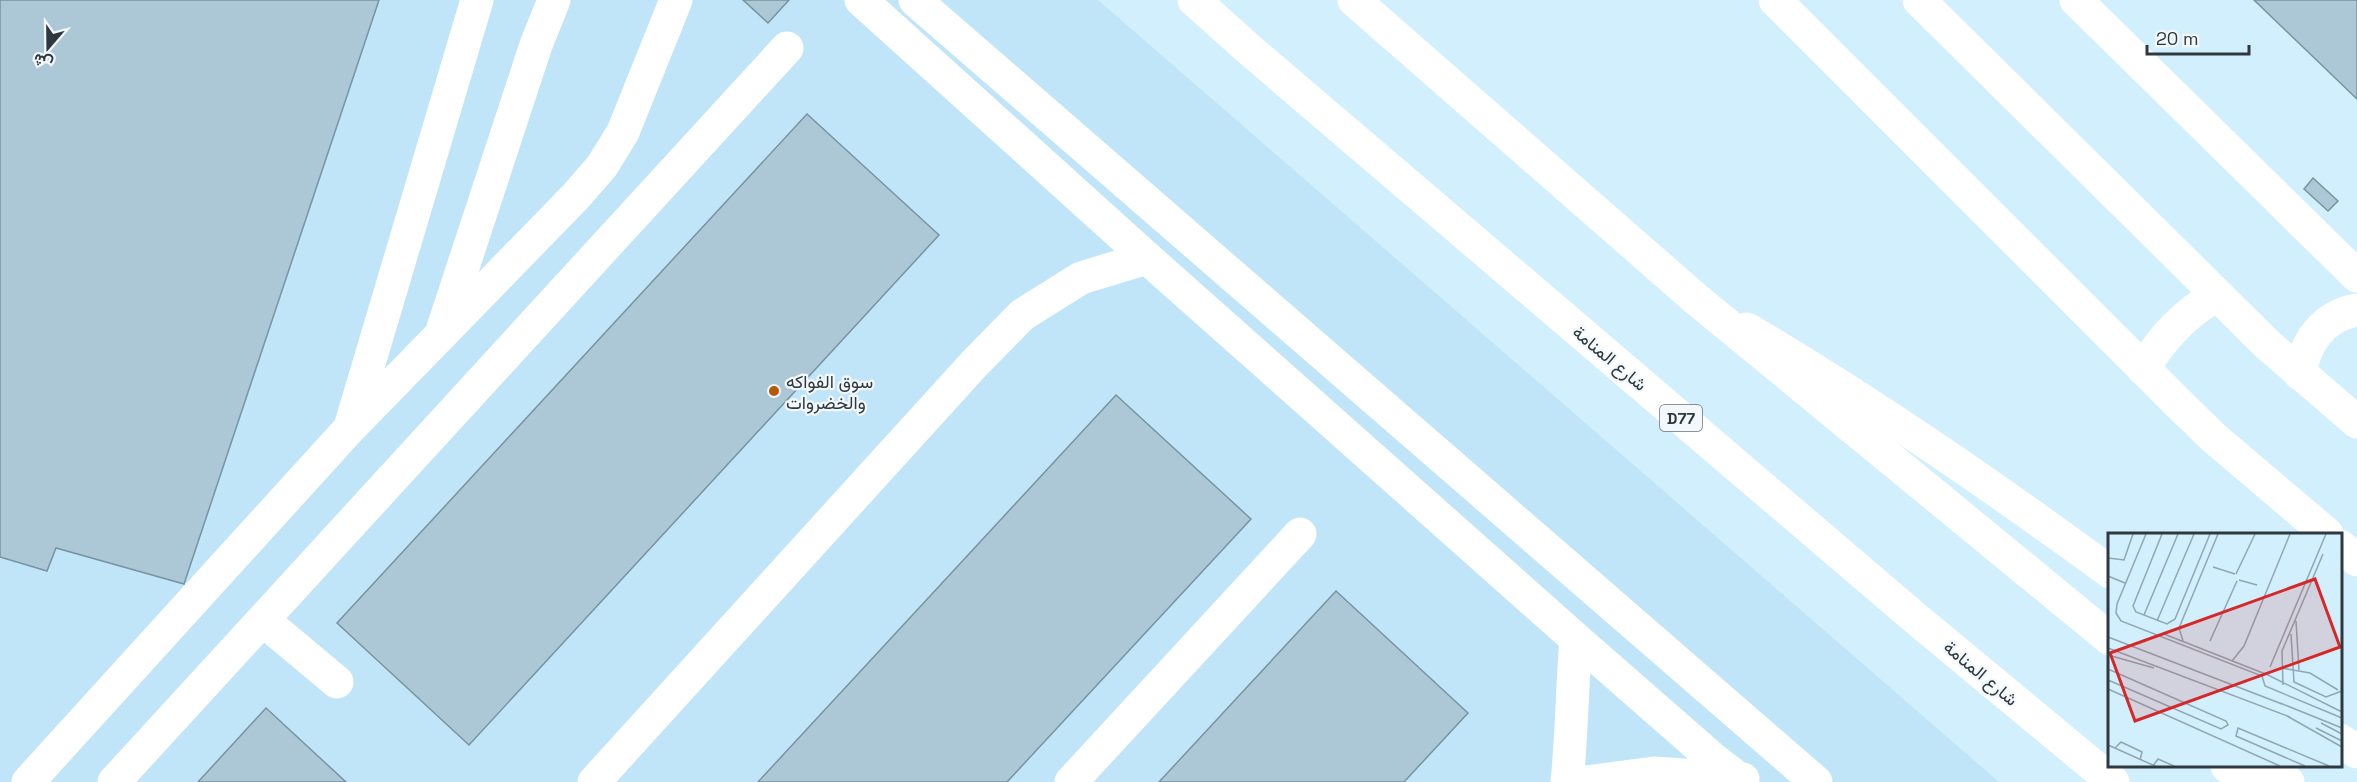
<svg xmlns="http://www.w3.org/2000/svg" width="2357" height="782" viewBox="0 0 2357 782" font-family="'Space Grotesk',Vazirmatn,sans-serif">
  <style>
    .built { fill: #c0e5f8 }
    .building { fill: #acc7d6; stroke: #7993a1; stroke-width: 1.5 }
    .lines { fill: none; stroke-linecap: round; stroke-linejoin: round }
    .minor { stroke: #fff; stroke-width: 33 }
    .major { stroke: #fff; stroke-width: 33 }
    .poi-dot { fill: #b65905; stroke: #f2f8fb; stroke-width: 2 }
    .labels { text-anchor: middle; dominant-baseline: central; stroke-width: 4.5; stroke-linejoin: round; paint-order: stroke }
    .shield { fill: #f2f8fb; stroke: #697277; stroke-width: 1.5 }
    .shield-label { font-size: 16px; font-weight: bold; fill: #2e393f }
    .street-label { font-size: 18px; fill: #2e393f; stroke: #f2f8fb }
    .poi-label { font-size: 18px; fill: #2e393f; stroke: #f2f8fb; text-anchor: start }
    .inset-road { fill: none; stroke: #90a6b2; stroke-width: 1.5 }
    .view { fill: #d62828; fill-opacity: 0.15; stroke: #d62828; stroke-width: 3 }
    .inset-edge { fill: none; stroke: #2e393f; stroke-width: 3 }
  </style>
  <rect width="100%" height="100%" fill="#d2effe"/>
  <!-- built -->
  <path class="built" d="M0 0H1098L1999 782H0Z"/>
  <!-- building -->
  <path class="building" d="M0 0H379L184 584 56 548 47 571 0 557Z
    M743 0H789L768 23Z
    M2254 0H2357V99Z
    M807 114 939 235 469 745 337 623Z
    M2313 178 2338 201 2328 211 2304 189Z
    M1116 395 1251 519 1007 782H758Z
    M1336 591 1468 713 1404 782H1159Z
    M266 708 346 782H198Z"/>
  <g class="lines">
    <!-- minor -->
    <path class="minor" d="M861 0 1147 258 1576 639 1712 758 1738 778
      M915 0 1816 782
      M1775 0 2178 403 2213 437 2327 534
      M1919 0 2268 345 2357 422
      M2076 0 2357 276
      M443 328 536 45 554 0
      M1747 329C1873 403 1992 486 2110 572
      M2143 369C2163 337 2184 314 2217 295
      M2300 374C2305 342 2323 316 2357 310
      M351 424 477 0
      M2340 546 2357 560
      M264 621 337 682
      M2340 740 2357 752
      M28 782 349 429 576 196 602 166 623 132 676 0
      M114 782 787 48
      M594 782 974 364 1022 315 1081 278 1147 258
      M1071 782 1300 534
      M1567 782C1572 734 1572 686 1576 639
      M1586 782 1654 773 1743 779"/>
    <!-- major -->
    <path class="major" d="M1194 0 1251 51 1914 617 2113 782
      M1354 0 1696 299 2110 639
      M2227 766 2247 782
      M2267 766 2288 782"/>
  </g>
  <!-- markers -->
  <circle class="poi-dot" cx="774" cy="391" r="6"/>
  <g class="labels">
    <!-- shield labels -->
    <rect class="shield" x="1660" y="405" width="42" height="26" rx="4.5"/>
    <g class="shield-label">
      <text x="1681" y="418">D77</text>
    </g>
    <!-- street labels -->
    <g class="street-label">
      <text transform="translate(1610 358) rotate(40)">شارع المنامة</text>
      <text transform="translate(1981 673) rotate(40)">شارع المنامة</text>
    </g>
    <!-- poi labels -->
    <g class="poi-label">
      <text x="786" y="381">سوق الفواكه<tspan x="786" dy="21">والخضروات</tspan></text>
    </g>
  </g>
  <!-- overview -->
  <g transform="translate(2108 533)">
    <rect width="234" height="234" fill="#d2effe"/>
    <path class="inset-road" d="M38 1 9 71 8 80 13 88 154 143 157 153 234 185M54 1 25 73 28 79 59 91 67 86 102 1M0 25 16 27 25 1M105 34 127 41M128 41 147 1M0 43 17 50M131 47 149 52M36 82 70 1M49 88 86 1M188 88 191 137M56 101 160 142 234 179M183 101 186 149 218 164 234 158M0 104 174 171M75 108 71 95 110 1M102 108 129 48M0 115 182 184M0 122 46 135M124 128 136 113 182 1M162 134 218 1M173 135 202 140 230 157M0 136 118 188 120 192 113 196 0 147M175 152 174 118 215 21M0 156 172 233M172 170 234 195M179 183 234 214M213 190 234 201M208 195 234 208M0 212 47 233M7 215 13 209 34 219 32 227M45 233 50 226 66 233M197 233 128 203 130 195 221 233"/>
    <path class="view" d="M207 46 232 114 27 188 2 120Z"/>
    <rect width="234" height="234" class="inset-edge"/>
  </g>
  <!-- north arrow -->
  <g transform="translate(48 48) rotate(200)" stroke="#f2f8fb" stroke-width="4.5" paint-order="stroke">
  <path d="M0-4.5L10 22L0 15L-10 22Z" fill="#2e393f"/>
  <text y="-9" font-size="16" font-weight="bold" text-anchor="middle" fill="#2e393f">ش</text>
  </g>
  <!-- scale -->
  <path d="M2147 45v9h102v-9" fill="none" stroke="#2e393f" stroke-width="3"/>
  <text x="2156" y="45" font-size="18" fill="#2e393f" stroke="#f2f8fb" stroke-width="4.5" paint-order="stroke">20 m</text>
</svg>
